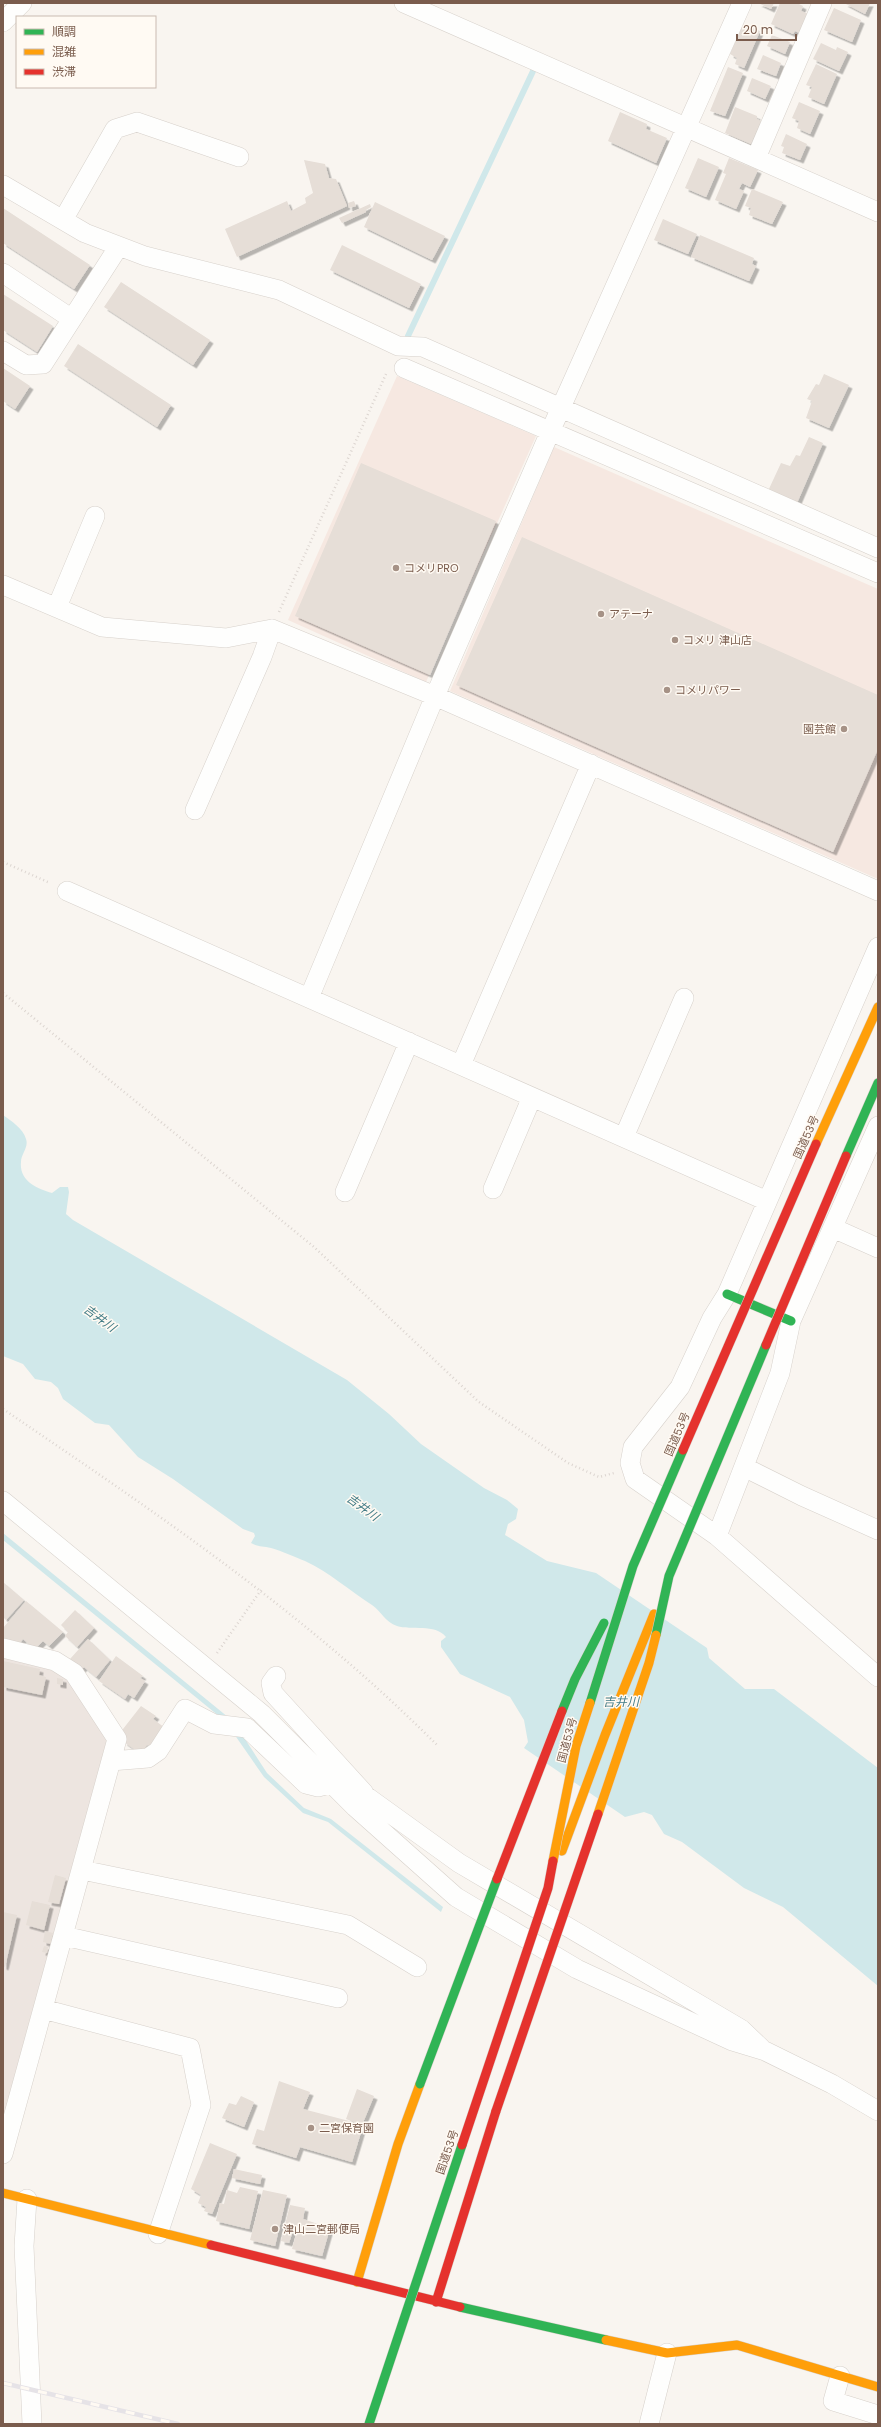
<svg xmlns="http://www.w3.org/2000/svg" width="881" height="2427" viewBox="0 0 881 2427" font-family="Poppins,'Noto Sans JP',sans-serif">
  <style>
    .commercial { fill: #f6e8e1 }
    .industrial { fill: #ede5e0 }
    .water { fill: #d0e8ea }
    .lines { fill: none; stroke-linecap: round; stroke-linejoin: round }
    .stream { stroke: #d0e8ea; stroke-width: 6 }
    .building { fill: #e6ded7; filter: url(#shadow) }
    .street-casing { stroke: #d7d1cb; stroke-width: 20 }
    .fast-casing { stroke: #d9d2cb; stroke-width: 10 }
    .slow-casing { stroke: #d9d2cb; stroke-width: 10 }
    .jam-casing { stroke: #d9d2cb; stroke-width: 10 }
    .path { stroke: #dcd5d0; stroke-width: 2.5; stroke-dasharray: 1 3; stroke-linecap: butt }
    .street { stroke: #fefefd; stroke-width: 19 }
    .fast { stroke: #30b455; stroke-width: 9 }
    .slow { stroke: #ff9f0a; stroke-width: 9 }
    .jam { stroke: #e5322d; stroke-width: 9 }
    .rail-casing { stroke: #e6e3e7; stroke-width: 4.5 }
    .rail { stroke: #fffaf3; stroke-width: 3; stroke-dasharray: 9; stroke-linecap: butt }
    .fast-bridge-casing { stroke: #dad1cc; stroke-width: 10; stroke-linecap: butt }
    .slow-bridge-casing { stroke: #dad1cc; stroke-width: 10; stroke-linecap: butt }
    .jam-bridge-casing { stroke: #dad1cc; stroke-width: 10; stroke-linecap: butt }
    .fast-bridge { stroke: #30b455; stroke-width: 9 }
    .slow-bridge { stroke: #ff9f0a; stroke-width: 9 }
    .jam-bridge { stroke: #e5322d; stroke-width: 9 }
    .poi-dot { fill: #a69286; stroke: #fffaf3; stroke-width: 1.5 }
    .labels { text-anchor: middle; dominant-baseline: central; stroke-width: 3; stroke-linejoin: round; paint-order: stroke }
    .poi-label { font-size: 11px; fill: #7a5c4d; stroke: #fffaf3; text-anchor: start }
    .street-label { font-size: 11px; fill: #7a5c4d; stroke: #fffaf3 }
    .water-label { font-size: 12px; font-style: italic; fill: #437c86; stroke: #fffaf3 }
  </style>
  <defs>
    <filter id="shadow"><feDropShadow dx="3.5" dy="3.5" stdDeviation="0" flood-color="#0004"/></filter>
  </defs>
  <rect width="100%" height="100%" fill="#f9f5f0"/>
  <!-- commercial -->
  <path class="commercial" d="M397 376 536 436 426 682 288 620Z
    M554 447 878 589V879L450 691Z"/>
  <!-- industrial -->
  <path class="industrial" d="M3 1654 53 1666 70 1677 110 1742 3 2120Z"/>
  <!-- water -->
  <path class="water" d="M3 1115C11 1121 23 1128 26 1139 29 1147 21 1154 21 1162 19 1181 37 1189 52 1193L60 1187H68L69 1192 66 1214 73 1220 347 1380 389 1414 421 1444 484 1488 507 1500 518 1509 516 1519 508 1524 505 1535 547 1561 596 1573 707 1648 709 1658 745 1689H774L878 1768V1986L783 1907 744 1888 682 1842 664 1834 652 1815 644 1812 625 1817 524 1748 528 1742 524 1720 510 1697 460 1674 441 1647V1641L446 1637C435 1623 411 1631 397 1626 385 1622 382 1612 372 1605 350 1591 329 1572 305 1561 295 1557 282 1551 271 1548 263 1546 258 1547 251 1543L255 1536 254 1533 243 1529 173 1479 138 1457 109 1425 95 1423 63 1399 58 1388 51 1382 35 1379 23 1364 3 1356Z
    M3 1533 234 1722 267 1773 304 1808 331 1819 443 1907 441 1912 328 1822 303 1813 264 1777 225 1721 3 1540Z"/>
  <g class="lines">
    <!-- stream -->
    <path class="stream" d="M408 336 535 67"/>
  </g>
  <!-- building -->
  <path class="building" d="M758 3H774L771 9Z
    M780 3H797L803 6 801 11 811 15 802 34 795 31 793 34 771 24Z
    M844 3H870L865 14Z
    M834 8 861 20 852 42 824 30Z
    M743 24 760 31 744 68 735 64 737 58 730 54Z
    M772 35 790 42 785 54 767 46Z
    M821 43 836 50 837 47 848 52 839 71 813 59Z
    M763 55 781 63 776 76 757 69Z
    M816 64 837 74 824 104 808 97 812 87 806 85Z
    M728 67 743 73 725 116 710 111Z
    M752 78 771 86 765 99 747 91Z
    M799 102 820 111 810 134 797 128 799 121 792 118Z
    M735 107 757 116V119L761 121 751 144 725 133Z
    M620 112 647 124 646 129 667 138 656 163 608 141Z
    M786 134 807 144 800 160 782 153 784 147 781 146Z
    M698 158 719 167 706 197 685 188Z
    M729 158 758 170 750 187 742 183 739 189 744 191 736 209 715 200 726 174 723 173Z
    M304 160 325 164 329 178 336 179 347 206 237 257 225 229 287 201 291 211 306 203 305 198 313 193Z
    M752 189 783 202 772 224 749 215 751 208 745 206Z
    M354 201 356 206 349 208 348 203Z
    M375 202 445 236 432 260 364 227Z
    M370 204 371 207 366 210V212L342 223 339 218Z
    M3 208 90 265 74 289 3 243Z
    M663 219 697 234 688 254 654 240Z
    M700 235 754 258 752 264 756 266 749 281 691 257Z
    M342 245 421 284 409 308 330 270Z
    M121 282 210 340 193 365 104 307Z
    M3 294 53 326 37 352 3 330Z
    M78 344 171 405 157 427 64 366Z
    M3 368 30 386 15 409 3 401Z
    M824 374 849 385 829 428 806 418 812 401 807 399 816 384 819 385Z
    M809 437 823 443 797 503 768 491 781 463 790 466 796 455 800 456Z
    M361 463 496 521 430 675 295 616Z
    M522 537 878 695V749L833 852 456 685Z
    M3 1582 24 1600 6 1620 3 1617Z
    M26 1601 63 1632 49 1646 43 1641 35 1649 23 1639 20 1643 3 1640V1628Z
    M75 1610 94 1628 77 1647 65 1636 68 1632 61 1625Z
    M88 1639 110 1660 96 1677 84 1667 82 1669 70 1659Z
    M116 1656 143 1676 140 1678 145 1681 134 1698 128 1694 125 1699 99 1681Z
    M3 1661 40 1669 39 1675 46 1677 42 1695 3 1687Z
    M57 1678 63 1679V1685L57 1684Z
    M141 1706 156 1716 153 1719 165 1728 151 1747 147 1745 141 1754 124 1742 123 1729Z
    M55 1875 66 1878 59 1904 48 1902Z
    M32 1901 50 1905 44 1930 26 1925Z
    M3 1912 17 1915 5 1967 3 1966Z
    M45 1931 53 1933 51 1944 43 1942Z
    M44 1946 48 1947 47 1953 42 1952Z
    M279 2081 310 2092 303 2109 353 2122 352 2126 362 2129 352 2162 300 2147 296 2158 252 2144 257 2129 264 2131Z
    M357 2089 374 2096 362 2125 346 2119Z
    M241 2096 254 2102 244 2127 222 2118 229 2103 236 2105Z
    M210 2143 237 2154 212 2214 204 2211 206 2207 198 2203 201 2195 191 2189Z
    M234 2169 262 2175 260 2184 232 2178Z
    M240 2187 258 2191 249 2229 216 2221 220 2203 224 2204 227 2190 237 2193Z
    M263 2190 287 2195 275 2246 250 2240Z
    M290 2205 305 2208 303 2219 330 2228 322 2256 292 2249 298 2228 294 2227 289 2243 281 2241Z"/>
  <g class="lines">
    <defs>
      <path id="street" d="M404 3 878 212
        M3 22 22 3
        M756 158 822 3
        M3 185 85 233 145 256 279 290 398 346 423 347 878 548
        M63 220 115 129 137 122 239 157
        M3 273 72 319
        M3 351 26 365 43 364 119 246
        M404 368 878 573
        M3 585 102 627 226 638 272 629 435 696 878 891
        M57 607 95 516
        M195 810 262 657 272 629
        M67 891 767 1201
        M878 947 727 1294 712 1318 680 1387 633 1447 630 1463 635 1479 717 1536 878 1677
        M309 998 435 696 550 432 742 3
        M461 1065 591 764
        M624 1137 684 998
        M493 1189 532 1097
        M345 1192 409 1042
        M833 1228 878 1248
        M744 1467 802 1496 878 1530
        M3 1501 262 1714 355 1807 456 1897 577 1969 732 2041 765 2051 832 2084 878 2111
        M717 1536 780 1373 791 1321 878 1126
        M3 1648 55 1661 74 1673 117 1739 3 2154
        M276 1676 271 1683 273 1693 364 1793
        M111 1761 148 1758 158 1751 185 1709 214 1724 247 1728 306 1784 318 1787 333 1783 366 1796 459 1863 741 2029 761 2048
        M82 1870 348 1925 417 1967
        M64 1936 338 1998
        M43 2009 190 2048 201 2105 158 2234
        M27 2199 24 2246 32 2424
        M840 2376 833 2401 878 2415
        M649 2424 667 2353"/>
      <path id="fast" d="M846 1156 878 1083
        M727 1294 791 1321
        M460 2307 606 2340"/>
      <path id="slow" d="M816 1144 878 1007
        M562 1851 605 1735 654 1614
        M3 2193 211 2245
        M357 2282 398 2144 420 2084
        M606 2340 667 2353 737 2345 878 2387"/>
      <path id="jam" d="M211 2245 460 2307
        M436 2302 496 2111"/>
    </defs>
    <!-- street casing -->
    <use href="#street" class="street-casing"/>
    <!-- fast casing -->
    <use href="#fast" class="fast-casing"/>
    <!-- slow casing -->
    <use href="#slow" class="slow-casing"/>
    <!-- jam casing -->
    <use href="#jam" class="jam-casing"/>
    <!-- path -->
    <path class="path" d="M279 612 386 374
      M3 862 50 883
      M3 993 314 1247 479 1402 568 1463 599 1477 614 1473
      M3 1409C155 1512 308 1615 438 1746
      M217 1653 261 1590"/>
    <!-- street -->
    <use href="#street" class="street"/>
    <!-- fast -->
    <use href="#fast" class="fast"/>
    <!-- slow -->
    <use href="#slow" class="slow"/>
    <!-- jam -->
    <use href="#jam" class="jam"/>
    <defs>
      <path id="rail" d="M3 2383 178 2424"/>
    </defs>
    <!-- rail casing -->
    <use href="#rail" class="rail-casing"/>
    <!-- rail -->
    <use href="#rail" class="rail"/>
    <defs>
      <path id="fast-bridge" d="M656 1635 669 1576 766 1345
        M590 1703 633 1566 683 1450
        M562 1711 575 1679 604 1623
        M420 2084 497 1879
        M369 2424 462 2145"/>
      <path id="slow-bridge" d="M598 1814 649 1663 656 1635
        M553 1861 576 1746 590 1703"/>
      <path id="jam-bridge" d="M766 1345 846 1156
        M683 1450 816 1144
        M497 1879 562 1711
        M496 2111 598 1814
        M462 2145 548 1888 553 1861"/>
    </defs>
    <!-- fast-bridge casing -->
    <use href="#fast-bridge" class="fast-bridge-casing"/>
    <!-- slow-bridge casing -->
    <use href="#slow-bridge" class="slow-bridge-casing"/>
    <!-- jam-bridge casing -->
    <use href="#jam-bridge" class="jam-bridge-casing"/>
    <!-- fast-bridge -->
    <use href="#fast-bridge" class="fast-bridge"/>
    <!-- slow-bridge -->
    <use href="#slow-bridge" class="slow-bridge"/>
    <!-- jam-bridge -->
    <use href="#jam-bridge" class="jam-bridge"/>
  </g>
  <!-- markers -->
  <g class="poi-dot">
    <circle cx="396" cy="568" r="4"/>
    <circle cx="601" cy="614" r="4"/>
    <circle cx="675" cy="640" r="4"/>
    <circle cx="667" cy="690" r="4"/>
    <circle cx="844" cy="729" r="4"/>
    <circle cx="311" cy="2128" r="4"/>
    <circle cx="275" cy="2229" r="4"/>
  </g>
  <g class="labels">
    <!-- poi labels -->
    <g class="poi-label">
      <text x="404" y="568">コメリPRO</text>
      <text x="609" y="614">アテーナ</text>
      <text x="683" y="640">コメリ 津山店</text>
      <text x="675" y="690">コメリパワー</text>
      <text x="836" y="729" text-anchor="end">園芸館</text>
      <text x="319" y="2128">二宮保育園</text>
      <text x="283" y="2229">津山二宮郵便局</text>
    </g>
    <!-- street labels -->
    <g class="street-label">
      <text transform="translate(806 1137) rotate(-66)">国道53号</text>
      <text transform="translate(677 1434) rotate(-67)">国道53号</text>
      <text transform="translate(567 1740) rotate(-75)">国道53号</text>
      <text transform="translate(447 2152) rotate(-71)">国道53号</text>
    </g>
    <!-- water labels -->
    <g class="water-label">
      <text transform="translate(100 1318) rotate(36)">吉井川</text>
      <text transform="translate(363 1507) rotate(36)">吉井川</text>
      <text x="621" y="1701">吉井川</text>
    </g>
  </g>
  <!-- border -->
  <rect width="881" height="2427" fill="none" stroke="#7a5c4d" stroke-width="8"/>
  <!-- legend -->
  <rect x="16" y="16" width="140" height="72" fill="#fffaf3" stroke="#cabbb1"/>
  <rect x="24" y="29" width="20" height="6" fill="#30b455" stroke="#cabbb1"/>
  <text x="52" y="36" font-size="12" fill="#7a5c4d">順調</text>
  <rect x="24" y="49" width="20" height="6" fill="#ff9f0a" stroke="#cabbb1"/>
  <text x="52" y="56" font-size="12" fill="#7a5c4d">混雑</text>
  <rect x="24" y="69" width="20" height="6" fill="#e5322d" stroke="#cabbb1"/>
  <text x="52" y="76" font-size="12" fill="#7a5c4d">渋滞</text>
  <!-- scale -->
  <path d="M737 34v6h59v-6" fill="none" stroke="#7a5c4d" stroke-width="2"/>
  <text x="743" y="34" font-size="12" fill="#7a5c4d" stroke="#fffaf3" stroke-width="3" paint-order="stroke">20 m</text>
</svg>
